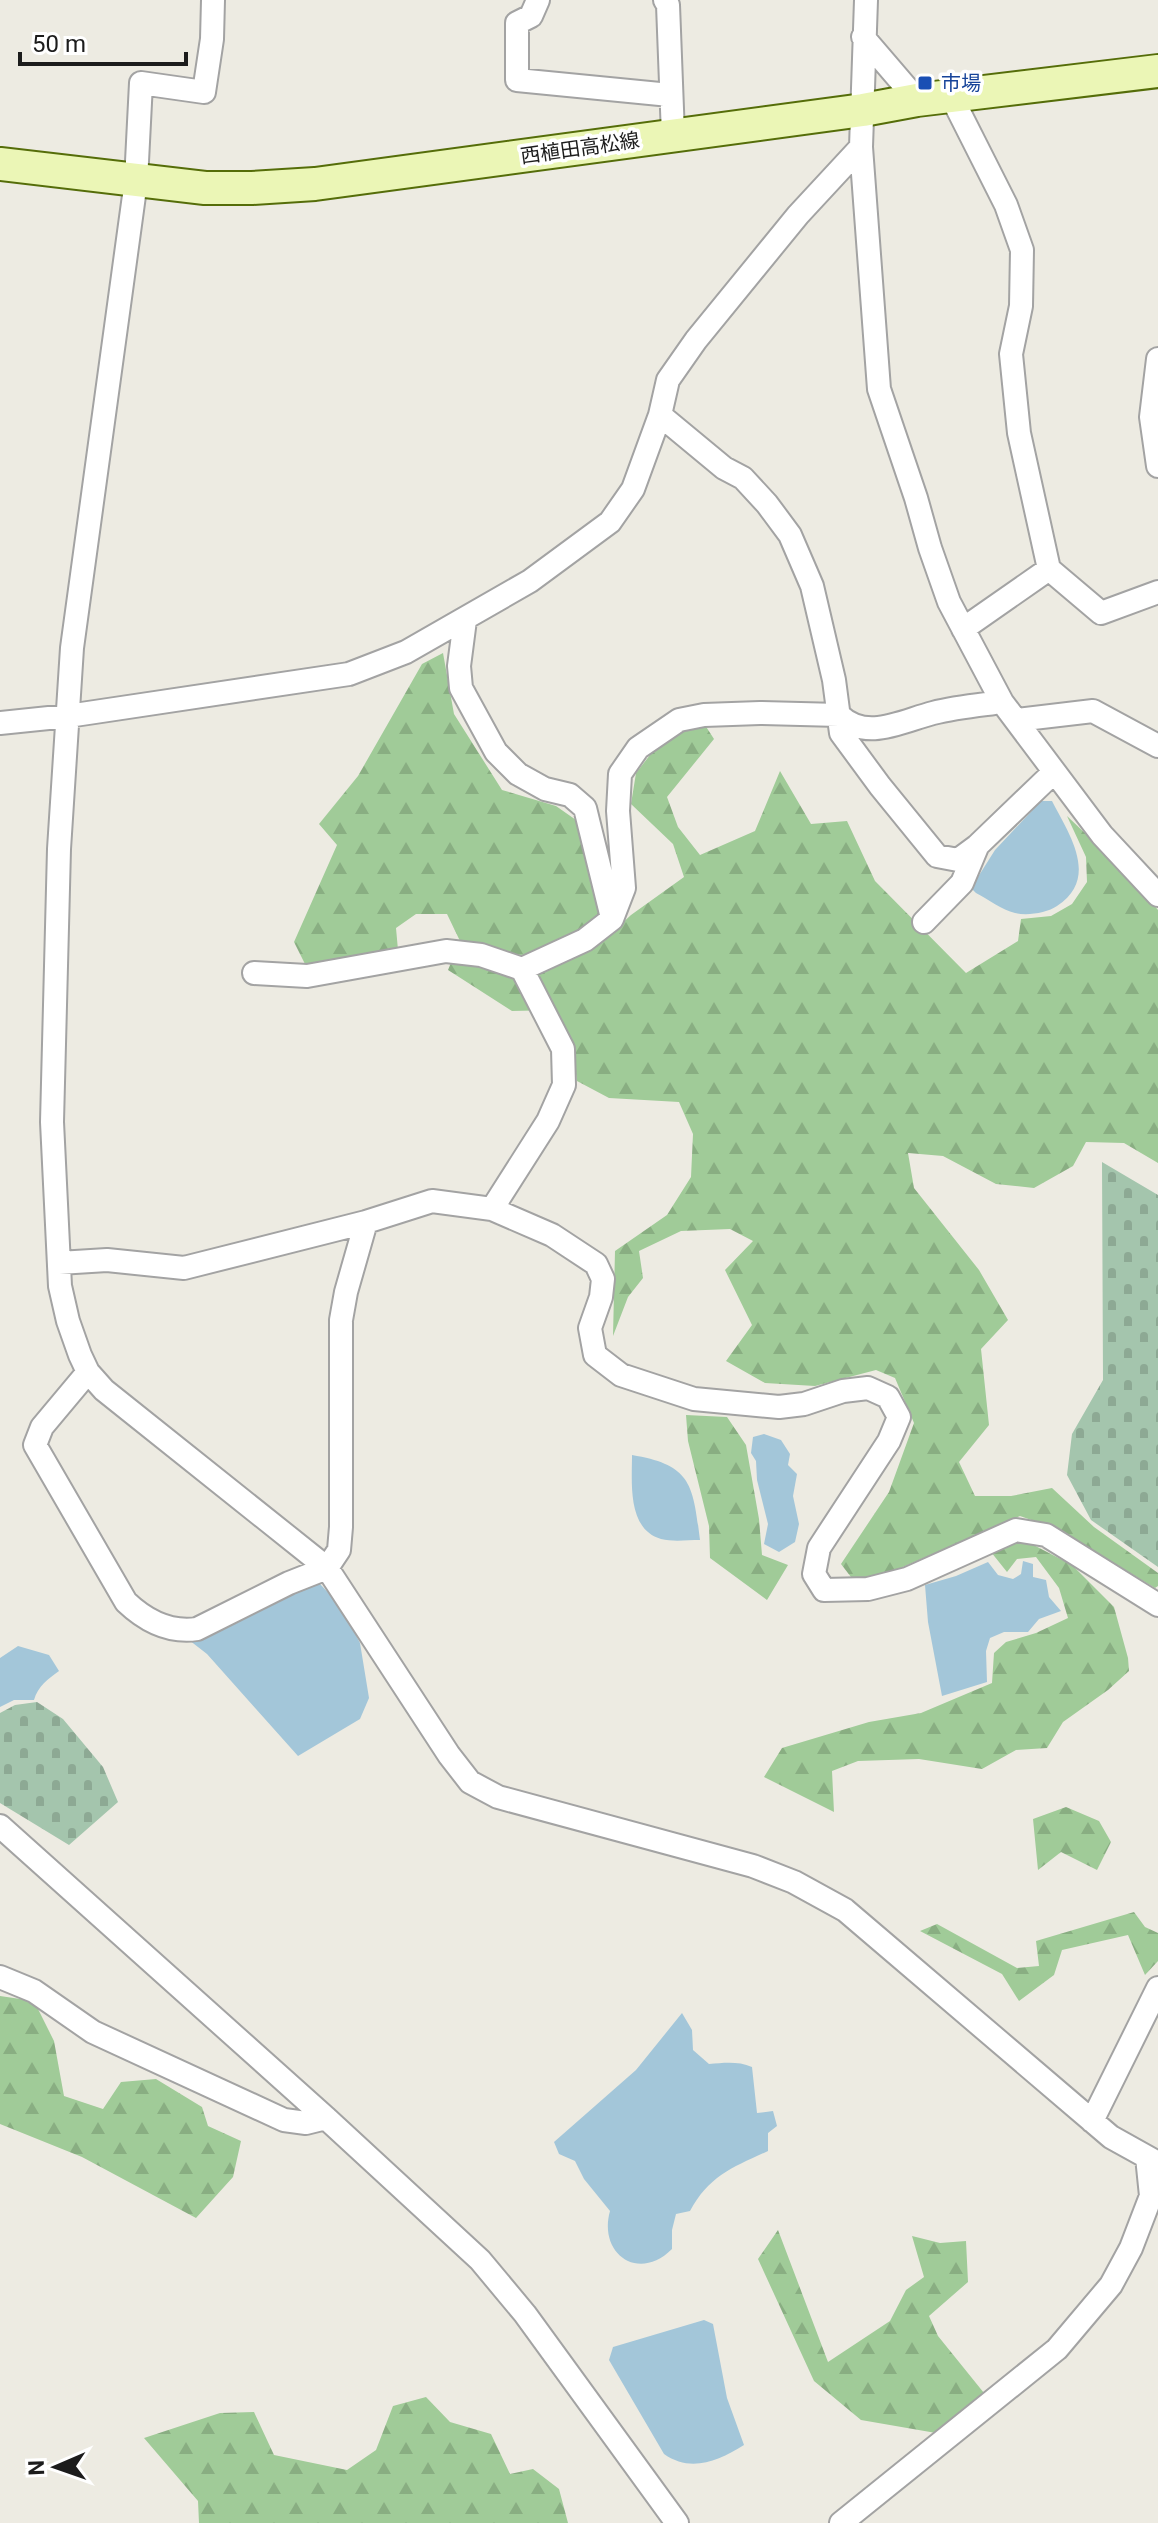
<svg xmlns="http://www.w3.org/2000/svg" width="1158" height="2523" viewBox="0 0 1158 2523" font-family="Roboto,'Noto Sans JP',sans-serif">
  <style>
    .forest { fill: url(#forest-firs) }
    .cemetery { fill: url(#cemetery-stones) }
    .water { fill: #a3c6d9 }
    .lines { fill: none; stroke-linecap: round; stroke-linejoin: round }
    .street-casing { stroke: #a3a3a3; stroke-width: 26 }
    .secondary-casing { stroke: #556d09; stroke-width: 36 }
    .street { stroke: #fff; stroke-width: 22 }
    .secondary { stroke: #ebf6b6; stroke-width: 32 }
    .transit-dot { fill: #1a4fb4; stroke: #fff; stroke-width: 3 }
    .labels { text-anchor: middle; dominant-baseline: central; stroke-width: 7; stroke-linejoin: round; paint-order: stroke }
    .transit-label { font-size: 20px; fill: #164399; stroke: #fff; text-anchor: start }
    .street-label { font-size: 20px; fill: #1c1c1c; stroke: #fff }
  </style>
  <defs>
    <pattern id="forest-firs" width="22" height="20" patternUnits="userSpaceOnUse" patternTransform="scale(2)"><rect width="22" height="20" fill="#a0cb98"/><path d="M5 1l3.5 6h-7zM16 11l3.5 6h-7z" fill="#89ae82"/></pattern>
    <pattern id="cemetery-stones" width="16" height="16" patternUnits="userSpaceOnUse" patternTransform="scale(2)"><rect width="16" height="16" fill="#a4c5ad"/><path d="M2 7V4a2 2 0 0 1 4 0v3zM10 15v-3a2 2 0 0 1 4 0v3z" fill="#8da994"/></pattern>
  </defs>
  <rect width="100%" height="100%" fill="#edebe2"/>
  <!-- forest -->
  <path class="forest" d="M443 653 454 714 502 790 556 806 576 820 595 891 603 941 631 915 684 877 673 844 631 804 636 773 664 737 703 722 714 739 667 797 678 827 700 855 755 831 780 771 811 824 847 821 875 881 966 973 1018 941 1021 919 1051 916 1072 904 1087 882 1086 857 1067 816 1129 875 1158 910V1163L1124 1143 1086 1142 1073 1166 1034 1188 996 1184 943 1156 908 1153 914 1188 979 1270 1008 1320 981 1349 989 1425 959 1462 975 1496H1011L1052 1488 1094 1527 1158 1573V1586L1155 1588 1057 1529 1020 1516 889 1573 854 1581 841 1564 889 1492 914 1423 895 1378 876 1370 815 1386 765 1383 726 1361 752 1325 725 1270 753 1241 730 1229 681 1231 639 1251 643 1278 628 1297 613 1336 615 1251 667 1215 691 1177 693 1134 679 1102 609 1098 577 1081 571 1038 556 1010 512 1011 448 970 460 941 447 914H416L396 928 398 950 307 968 294 942 337 845 319 824 358 776 422 664Z
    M686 1415 727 1417 746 1445 759 1519 762 1555 788 1565 767 1600 710 1558 709 1526 688 1441Z
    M1024 1540 1072 1565 1114 1607 1128 1658 1129 1671 1108 1690 1063 1722 1047 1748 1016 1750 982 1769 919 1759 858 1761 832 1771 834 1812 764 1777 782 1748 869 1722 921 1713 992 1683 994 1653 1006 1642 1036 1633 1068 1618 1059 1588 1036 1557 1017 1559 1007 1572 991 1552Z
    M1066 1807 1099 1821 1111 1842 1097 1870 1061 1852 1038 1870 1033 1819Z
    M1134 1912 1145 1927 1158 1933V1961L1145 1975 1128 1935 1062 1950 1054 1975 1019 2001 1002 1974 920 1931 937 1924 1017 1968 1039 1966 1036 1941Z
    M0 1996 34 2001 54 2041 64 2096 103 2109 121 2082 156 2079 202 2107 208 2126 241 2141 233 2177 196 2218 82 2157 0 2124Z
    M778 2230 828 2362 890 2321 906 2290 924 2277 912 2236 940 2243 966 2241 968 2282 929 2316 938 2336 984 2393 936 2433 861 2420 814 2381 758 2259Z
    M426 2397 450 2422 491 2434 510 2474 533 2469 559 2489 568 2523H199L198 2501 144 2438 220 2413 254 2412 274 2455 347 2470 376 2450 393 2406Z"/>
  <!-- cemetery -->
  <path class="cemetery" d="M1102 1162 1158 1195V1567L1091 1520 1067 1475 1072 1434 1103 1380Z
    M37 1702 63 1719 103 1767 118 1802 69 1845 0 1803V1713L15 1705Z"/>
  <!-- water -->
  <path class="water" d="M1041 801H1052C1069 834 1100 878 1057 906 1047 913 1027 916 1015 913 1002 910 988 899 976 893L971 888 995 850Z
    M764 1434 781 1440 790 1454 788 1465 797 1474 793 1496 799 1524 795 1542 779 1552 764 1544 768 1524 757 1480 756 1461 751 1453 753 1437Z
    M632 1455C692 1465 693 1485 700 1540 687 1540 673 1542 661 1539 627 1529 632 1483 632 1455Z
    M1023 1561 1033 1564V1577L1046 1580 1049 1597 1061 1611 1039 1619 1028 1632H1004L990 1638 986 1651 987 1682 942 1696 928 1622 925 1585 956 1576 988 1562 998 1575 1013 1579 1021 1574Z
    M311 1581 320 1584 340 1605 360 1643 369 1698 360 1719 298 1756 207 1654 189 1640Z
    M18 1646 49 1655 59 1671C48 1679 38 1686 34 1700H14L0 1707V1658Z
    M682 2013 692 2030 693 2050 709 2064C724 2063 738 2061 752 2067L757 2113 773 2111 777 2126 768 2133V2151C733 2167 709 2176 690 2211L676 2214 672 2230V2249C638 2283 598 2253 610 2211L584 2179 575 2161 559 2154 554 2142 636 2070Z
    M704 2320 713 2324 727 2398 744 2445C718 2461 691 2473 664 2454L609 2360 613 2347Z"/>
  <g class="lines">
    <defs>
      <path id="street" d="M213 0 212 39 204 92 141 83 136 181 72 648 59 849 52 1122 60 1286 68 1321 80 1355 88 1372 104 1390 327 1568 449 1755 470 1782 498 1797 753 1866 794 1882 845 1910 1111 2137 1158 2163
        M538 0 531 16 517 23V80L670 95
        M665 0 668 5 673 135
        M866 0 861 147 879 389 916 498 930 548 949 602 1002 702 1102 835 1158 895
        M863 37 917 100
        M951 96 1006 205 1022 250 1021 306 1011 354 1019 433 1049 569
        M1158 359 1151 417 1158 466
        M660 415 724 468 743 478 767 504 790 535 812 586 834 680 841 733 880 786 937 856 958 860 977 846 1054 772
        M465 620 459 666 461 688 496 752 518 774 545 789 570 795 585 808 612 918
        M963 629 1049 569 1101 613 1158 592
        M1016 720 1093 711 1158 746
        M0 723 68 716 349 674 406 652 530 581 610 522 633 489 660 415 668 380 696 340 798 215 861 147
        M924 922 962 883 977 847
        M522 969 585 940 612 919 624 888 618 811 620 774 638 748 679 720 704 715 760 713 839 715C866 742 902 721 933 713 956 707 980 705 1002 702
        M254 973 307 976 446 951 481 955 522 969 563 1049 564 1085 548 1121 492 1209
        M59 1263 107 1260 184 1268 366 1222 432 1201 492 1209 552 1235 596 1264 603 1279 601 1297 590 1328 595 1355 621 1375 694 1399 779 1407 804 1404 843 1391 868 1388 888 1397 899 1417 889 1441 819 1548 814 1574 824 1590 868 1589 907 1579 1016 1530 1046 1535 1158 1605
        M88 1372 42 1427 35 1445 126 1602C146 1621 169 1633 197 1629L289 1583 327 1568 339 1550 341 1527V1320L346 1292 366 1222
        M0 1826 326 2118 480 2260 525 2314 677 2523
        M0 1977 34 1991 93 2032 284 2120 306 2123 326 2118
        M1092 2121 1158 1988
        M841 2523 1057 2349 1111 2285 1131 2248 1151 2196 1147 2157"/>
      <path id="secondary" d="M0 164 205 188H252L315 184 863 110 917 100 1158 71"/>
    </defs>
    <!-- street casing -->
    <use href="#street" class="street-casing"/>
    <!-- secondary casing -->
    <use href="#secondary" class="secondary-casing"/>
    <!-- street -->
    <use href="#street" class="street"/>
    <!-- secondary -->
    <use href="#secondary" class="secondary"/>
  </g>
  <!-- markers -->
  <rect class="transit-dot" x="917" y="75" width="16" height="16" rx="4"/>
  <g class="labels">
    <!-- transit labels -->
    <g class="transit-label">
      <text x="941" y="83">市場</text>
    </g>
    <!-- street labels -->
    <g class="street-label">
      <text transform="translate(580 148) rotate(-8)">西植田高松線</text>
    </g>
  </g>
  <!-- north arrow -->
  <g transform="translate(56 2467) rotate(268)" stroke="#ffffff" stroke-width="6" paint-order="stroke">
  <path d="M0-6L14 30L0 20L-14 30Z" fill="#1c1c1c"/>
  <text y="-12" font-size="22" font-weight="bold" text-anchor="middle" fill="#1c1c1c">N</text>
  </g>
  <!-- scale -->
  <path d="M20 52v12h166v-12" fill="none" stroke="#1c1c1c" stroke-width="4"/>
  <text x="32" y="52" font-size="24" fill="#1c1c1c" stroke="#ffffff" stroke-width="6" paint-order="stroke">50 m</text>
</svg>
